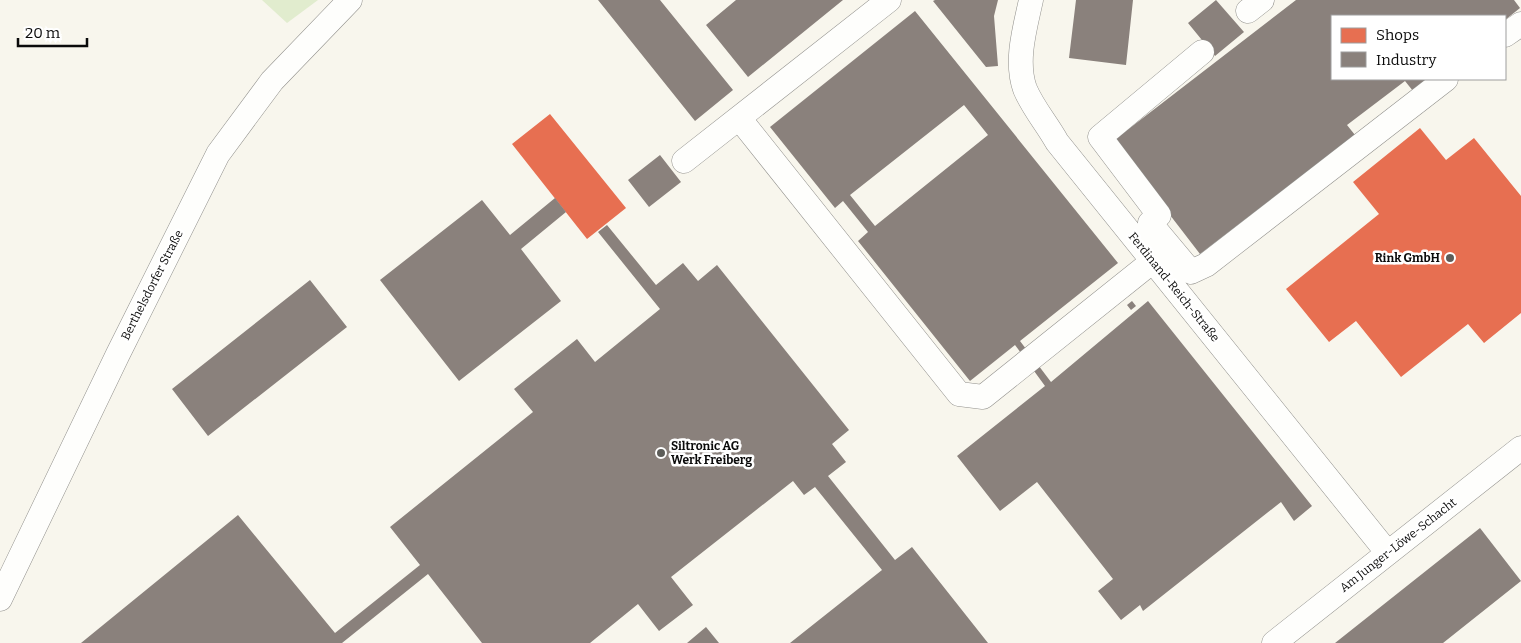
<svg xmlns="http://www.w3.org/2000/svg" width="1521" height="643" viewBox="0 0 1521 643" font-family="Bitter,serif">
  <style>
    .green { fill: #e1ecce }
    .shops { fill: #e76f51 }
    .industry { fill: #8a817c; fill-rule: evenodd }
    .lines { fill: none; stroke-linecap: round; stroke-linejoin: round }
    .minor-casing { stroke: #91908c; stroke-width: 25 }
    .minor { stroke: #fefefc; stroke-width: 24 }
    .poi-dot { fill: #5d5d59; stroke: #fff; stroke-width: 2 }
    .labels { text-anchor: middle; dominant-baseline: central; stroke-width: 5; stroke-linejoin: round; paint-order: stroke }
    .poi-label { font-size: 12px; font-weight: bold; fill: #0a0a0a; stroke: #fff; text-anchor: end }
    .street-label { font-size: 12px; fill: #0a0a0a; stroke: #fff }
  </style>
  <rect width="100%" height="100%" fill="#f8f6ed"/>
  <!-- green -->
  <path class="green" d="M262 0H318L287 23Z"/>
  <!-- shops -->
  <path class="shops" d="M550 114 626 208 587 239 512 144Z
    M1420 128 1446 160 1474 138 1521 196V313L1484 343 1468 324 1401 377 1356 321 1329 342 1286 289 1379 214 1353 182Z"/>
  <!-- industry -->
  <path class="industry" d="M598 0H660L733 90 695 121Z
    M736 0H843L748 77 706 25Z
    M935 0H998L994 16 998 66 986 67 933 1Z
    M1076 0H1133L1126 65 1069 58Z
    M1216 0 1244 32 1215 56 1188 23Z
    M1296 0H1514L1520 8 1505 20V16H1332V79H1428L1413 91 1405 81 1347 125 1355 135 1200 254 1113 141Z
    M915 11 1118 263 1020 341 1051 382 1148 301 1312 506 1294 521 1281 502 1143 611 1140 605 1121 620 1098 591 1113 579 1037 482 1000 511 957 456 1045 386 1015 345 970 381 858 241 868 232 843 201 835 208 770 127ZM964 105 988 135 875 226 850 195Z
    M660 155 681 182 649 207 628 180Z
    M555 198 566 212 521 249 561 301 459 381 380 280 482 200 510 235Z
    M607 225 656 285 683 263 698 281 717 265 849 430 832 444 846 462 828 476 895 560 912 547 988 643H790L882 570 815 487 804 495 793 481 671 577 693 605 659 631 638 604 590 643H482L428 574 342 643H81L238 515 335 633 420 565 390 527 533 412 514 389 577 339 595 362 660 309 598 232Z
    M310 280 347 327 208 436 172 389Z
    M1132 301 1136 306 1131 310 1127 305Z
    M1480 528 1521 581 1443 643H1335Z
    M706 627 719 643H687Z"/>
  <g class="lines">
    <defs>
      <path id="minor" d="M1031 0C1025 28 1015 61 1025 89 1033 108 1047 124 1057 142L1387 552
        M1248 11 1262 0
        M1505 35 1521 24
        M1202 52 1100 137 1159 215 1150 223 1191 272 1206 265 1446 79
        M739 118 959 394 983 397 1153 261
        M684 161 889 0
        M0 599 118 354 218 154 272 81 350 0
        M1274 643 1521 448"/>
    </defs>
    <!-- minor casing -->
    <use href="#minor" class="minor-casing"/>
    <!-- minor -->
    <use href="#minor" class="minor"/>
  </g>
  <!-- markers -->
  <g class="poi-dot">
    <circle cx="1450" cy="258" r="5"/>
    <circle cx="661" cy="453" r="5"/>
  </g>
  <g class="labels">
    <!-- poi labels -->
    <g class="poi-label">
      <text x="1440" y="258">Rink GmbH</text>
      <text x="671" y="446" text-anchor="start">Siltronic AG<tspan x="671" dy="14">Werk Freiberg</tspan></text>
    </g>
    <!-- street labels -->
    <g class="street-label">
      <text transform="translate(152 285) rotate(-63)">Berthelsdorfer Straße</text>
      <text transform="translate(1174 287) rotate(51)">Ferdinand-Reich-Straße</text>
      <text transform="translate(1398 545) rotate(-38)">Am Junger-Löwe-Schacht</text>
    </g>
  </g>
  <!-- legend -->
  <rect x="1331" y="15" width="175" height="65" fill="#ffffff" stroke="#9d9d9d"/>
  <rect x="1341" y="28" width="25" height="15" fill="#e76f51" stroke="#9d9d9d"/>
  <text x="1376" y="40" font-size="15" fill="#0a0a0a">Shops</text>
  <rect x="1341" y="52" width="25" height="15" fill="#8a817c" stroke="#9d9d9d"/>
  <text x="1376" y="65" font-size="15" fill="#0a0a0a">Industry</text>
  <!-- scale -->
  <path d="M18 38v8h69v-8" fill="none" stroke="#0a0a0a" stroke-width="2.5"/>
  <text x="25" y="38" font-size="15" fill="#0a0a0a" stroke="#ffffff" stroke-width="4" paint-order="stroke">20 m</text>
</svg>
